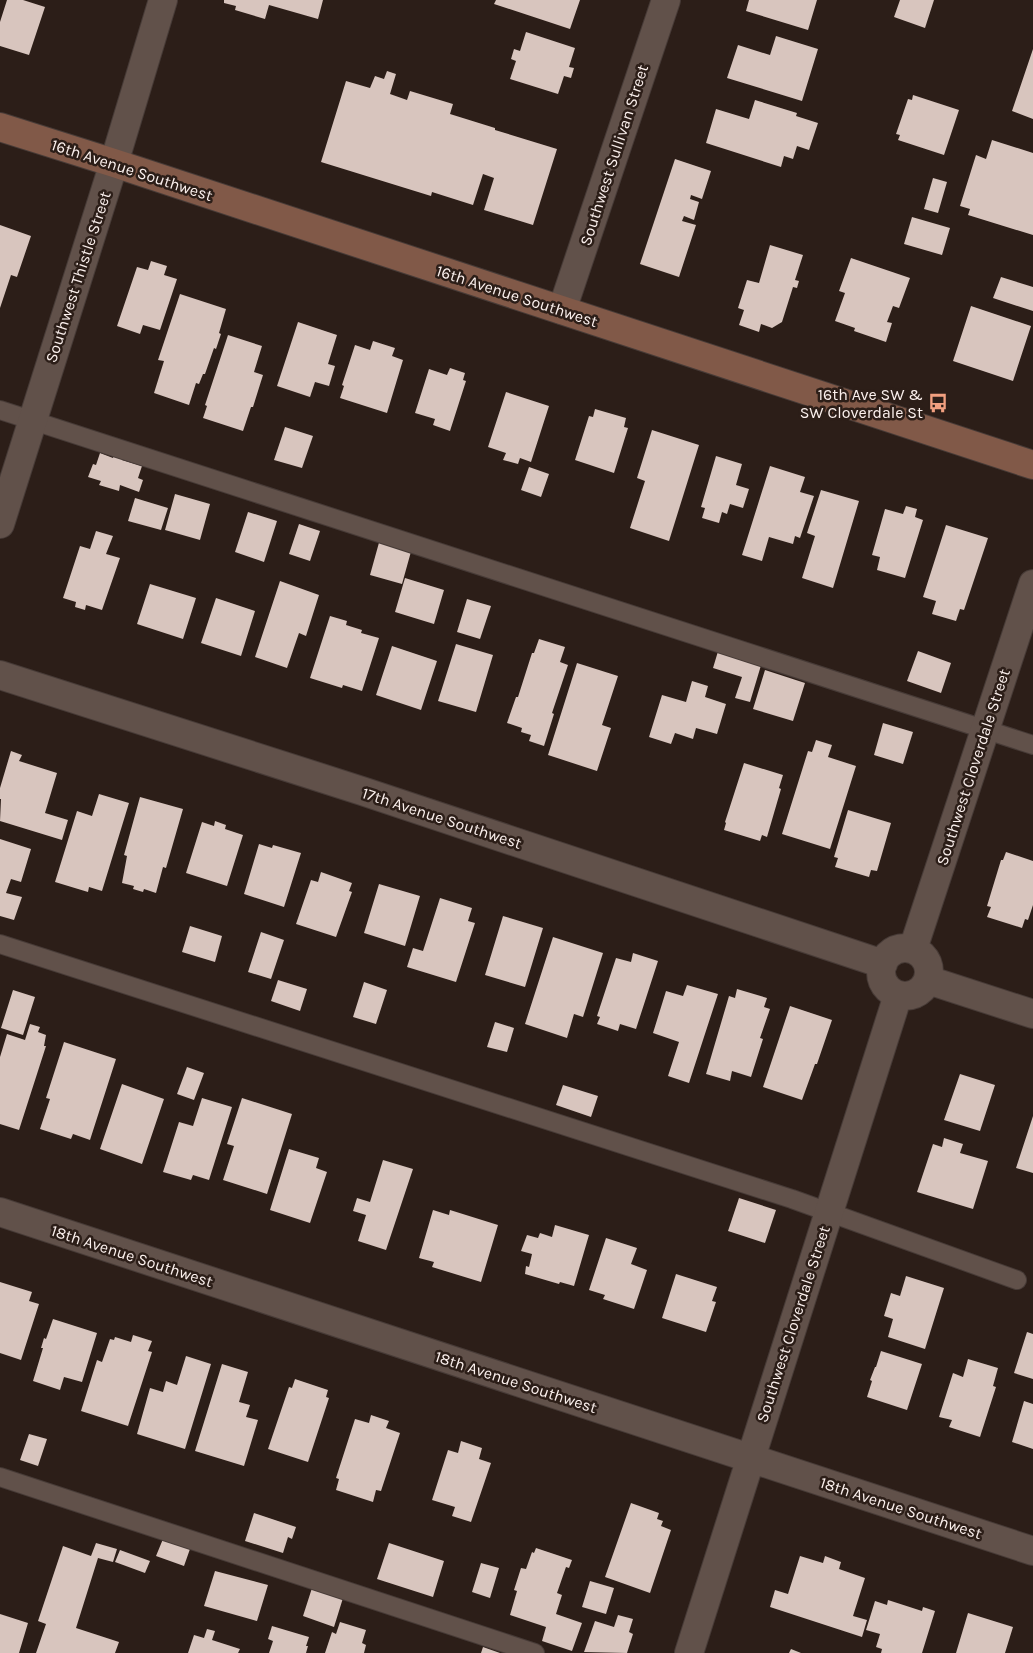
<svg xmlns="http://www.w3.org/2000/svg" width="1033" height="1653" viewBox="0 0 1033 1653" font-family="Karla,sans-serif">
  <style>
    .building { fill: #d8c5be }
    .lines { fill: none; stroke-linecap: round; stroke-linejoin: round }
    .lane-casing { stroke: #473b37; stroke-width: 20 }
    .street-casing { stroke: #473b37; stroke-width: 30 }
    .secondary-casing { stroke: #473b37; stroke-width: 30 }
    .lane { stroke: #61514a; stroke-width: 18 }
    .street { stroke: #61514a; stroke-width: 28 }
    .secondary { stroke: #815948; stroke-width: 28 }
    .labels { text-anchor: middle; dominant-baseline: central; stroke-width: 5; stroke-linejoin: round; paint-order: stroke }
    .street-label { font-size: 16px; fill: #fbf0ed; stroke: #2c1e18 }
    .poi-label { font-size: 16px; fill: #fbf0ed; stroke: #2c1e18; text-anchor: end }
  </style>
  <rect width="100%" height="100%" fill="#2c1e18"/>
  <!-- building -->
  <path class="building" d="M7 0H23L45 7 29 55 0 46V22Z
    M224 0H323L318 19 269 5 265 19 235 10 236 6 224 3Z
    M496 0H580L570 29 494 4Z
    M749 0H817L808 30 746 11Z
    M900 0H934L925 28 894 17Z
    M526 32 575 48 569 67 574 68 571 78 564 76 558 94 510 79 516 61 511 59 514 49 520 51Z
    M776 36 818 49 802 101 727 78 738 45 770 55Z
    M1033 49V119L1012 111Z
    M387 71 396 74 390 94 407 100 410 91 453 104 450 114 495 128V130L557 149 533 225 484 210 494 178 483 174 473 205 432 192 431 196 321 162 346 81 370 88 375 76 384 79Z
    M913 95 959 110 944 155 898 140 900 135 896 134 908 99 912 100Z
    M755 100 797 113 796 116 818 123 809 150 797 146 793 159 784 156 781 167 706 143 716 109 749 119Z
    M992 140 1033 153V235L968 215 970 209 960 206 976 155 986 159Z
    M675 159 711 171 702 199 691 195 690 199 699 202 694 220 684 216 682 221 696 225 679 277 640 264Z
    M933 178 947 182 938 213 924 209Z
    M912 217 950 228 942 255 904 244Z
    M0 225 31 236 17 277 11 275 0 308Z
    M770 245 803 255 795 280 799 281 797 288 793 287 782 322 772 328 761 324 759 332 739 325 744 310 738 308 747 280 759 283Z
    M851 258 910 278 899 308 893 306 887 322 892 323 886 342 854 331 855 328 835 321 845 293 839 291Z
    M151 261 167 266 164 275 177 279 160 330 143 325 140 334 117 326 137 267 148 270Z
    M1001 277 1033 287V311L993 298Z
    M180 294 226 309 219 333 221 334 216 349 214 348 205 374H203L199 384 196 383 189 405 154 393 164 361 158 360Z
    M971 306 1031 326 1013 381 953 361Z
    M298 322 337 335 328 364 335 366 329 386 315 382 310 397 277 386Z
    M228 335 262 346 254 372 263 375 253 407H251L243 431 203 418 207 406 205 405Z
    M373 341 395 348 392 356 403 360 387 413 340 398 344 386 342 385 355 345 370 350Z
    M450 368 465 373 463 380 466 381 450 431 433 425 435 419 415 413 429 369 447 375Z
    M506 392 549 406 531 462 520 458 518 464 503 460 506 453 488 447Z
    M595 409 626 418 624 427 628 428 614 473 575 460 589 416 593 417Z
    M285 427 313 436 302 468 274 460Z
    M652 430 699 445 669 541 630 528 645 481 637 478Z
    M100 453 113 458 114 454 123 456 122 460 142 466 138 478 143 480 139 492 120 485 119 491 99 485 101 481 88 477 93 464 96 465Z
    M716 456 742 464 736 485 749 489 743 508 730 504 727 514 722 512 719 523 702 518 705 508 701 507Z
    M770 466 805 477 800 492 814 496 800 538 795 536 793 544 769 537 762 561 742 555Z
    M529 467 549 474 541 497 521 490Z
    M821 490 859 501 833 588 802 578 815 536 807 533Z
    M175 494 210 504 200 540 165 530Z
    M135 498 168 508 161 530 128 521Z
    M906 506 917 509 915 517 923 520 905 578 877 570 880 557 872 555 885 509 903 514Z
    M248 512 277 521 264 562 235 552Z
    M299 524 320 531 310 561 289 554Z
    M946 525 988 538 964 610 960 609 956 621 932 614 936 601 923 597Z
    M96 531 113 536 106 554 120 558 102 610 86 605 85 610 75 607 76 602 63 598 80 546 90 549Z
    M380 539 412 548 402 584 370 575Z
    M405 578 444 590 434 624 395 612Z
    M280 581 319 595 306 636 299 633 287 668 255 657Z
    M150 584 196 598 183 639 137 624Z
    M216 598 255 611 241 656 201 643Z
    M467 599 491 606 480 639 457 632Z
    M330 616 347 621 346 625 362 630 361 633 379 638 362 691 343 685 342 688 310 678Z
    M539 639 565 647 560 662 568 665 552 713 554 714 544 746 529 741 531 735 521 732 522 728 507 723 516 697H518L532 653H534Z
    M456 644 493 655 476 712 438 701Z
    M392 646 437 661 421 710 376 695Z
    M719 648 762 662 750 702 735 698 742 677 713 668Z
    M918 651 951 663 941 693 907 681Z
    M577 663 618 676 602 725 611 728 597 771 548 755Z
    M765 670 805 683 793 721 753 709Z
    M692 681 708 686 705 697 726 704 717 734 696 728 693 739 675 733 671 744 649 737 662 695 686 702Z
    M883 723 913 732 903 764 874 755Z
    M816 740 832 745 828 757 856 766 830 849 782 834 808 751 812 752Z
    M11 751 22 755 19 761 57 773 45 813 68 820 62 840 0 821 1 799H0V788Z
    M744 763 783 775 779 788 781 789 767 837 762 835 760 841 724 830 726 823 725 822Z
    M99 794 129 803 102 891 89 887 88 892 55 882 77 811 92 816Z
    M140 797 183 809 166 868 163 867 156 893 144 889 143 892 133 889 134 886 122 883 127 856 124 855Z
    M848 810 891 823 877 871 871 870 869 877 835 867 838 858 834 857Z
    M215 821 226 825 225 829 243 835 227 886 186 873 202 822 214 826Z
    M0 839 31 849 21 882 11 879 6 893 22 897 14 920 0 916Z
    M259 844 272 848 273 845 301 853 284 907 244 894Z
    M1006 852 1033 861V905L1028 920 1025 919 1022 928 987 917 991 907 987 906 1001 860H1003Z
    M321 872 352 883 349 891 352 892 336 937 296 924 311 880 318 882Z
    M379 884 420 896 405 946 364 933Z
    M440 898 472 908 468 921 475 923 456 982 407 967 413 948 423 951Z
    M503 916 543 928 525 987 485 975Z
    M190 926 222 936 215 962 182 952Z
    M261 932 284 940 271 979 248 972Z
    M553 937 603 953 583 1017 574 1014 567 1038 525 1024Z
    M633 953 658 961 636 1029 620 1024 618 1031 597 1024 600 1017 597 1016 616 958 631 962Z
    M278 980 307 989 300 1011 271 1001Z
    M364 982 387 990 376 1024 353 1017Z
    M687 985 718 994 689 1083 668 1076 679 1042 653 1033 666 991 683 996Z
    M737 989 767 998 764 1007 770 1009 760 1038 763 1039 751 1077 732 1071 730 1081 706 1074 729 996 735 998Z
    M13 990 35 997 23 1035 1 1028Z
    M790 1006 832 1020 817 1064H815L802 1100 763 1087Z
    M495 1022 514 1028 507 1052 487 1047Z
    M30 1024 40 1027 38 1032 46 1035 44 1046H46L19 1130 0 1124V1057L7 1034 25 1040Z
    M64 1042 116 1059 90 1140 73 1134 71 1139 40 1129 50 1099 46 1098Z
    M187 1067 204 1073 194 1100 177 1094Z
    M960 1074 995 1085 980 1131 944 1120Z
    M122 1084 164 1099 142 1164 100 1149Z
    M563 1085 598 1096 591 1117 556 1105Z
    M202 1098 232 1107 209 1180 193 1175 191 1180 163 1172 179 1122 193 1126Z
    M242 1098 292 1114 267 1194 223 1180 234 1146 227 1144Z
    M1033 1116V1173L1016 1168Z
    M944 1138 963 1144 960 1153 988 1161 973 1209 917 1192 933 1144 942 1147Z
    M289 1149 319 1158 316 1168 327 1172 310 1223 270 1210Z
    M383 1160 413 1169 386 1250 358 1241 366 1215 353 1211 357 1198 370 1202Z
    M739 1198 776 1210 765 1243 728 1231Z
    M433 1210 449 1215 450 1210 498 1225 481 1282 432 1267 434 1262 419 1258Z
    M555 1225 589 1235 574 1286 560 1282 559 1284 525 1274 526 1266 529 1267 532 1254 521 1251 527 1235 538 1238 540 1233 552 1237Z
    M606 1238 637 1248 631 1264 647 1270 634 1309 603 1299 605 1295 589 1290Z
    M676 1274 717 1287 712 1301 716 1302 706 1332 662 1318Z
    M906 1276 944 1288 925 1349 888 1337 893 1319 884 1316 891 1293 900 1296Z
    M0 1282 32 1292 29 1301 39 1304 21 1360 0 1353Z
    M53 1319 97 1333 82 1382 64 1377 60 1390 33 1381 43 1348H41L44 1338 46 1339Z
    M1027 1332 1033 1334V1379L1014 1373Z
    M133 1335 152 1341 148 1351 152 1352 128 1426 81 1411 97 1360 102 1362 110 1339 114 1340 115 1337 131 1342Z
    M881 1351 922 1364 907 1410 867 1397 872 1381 870 1380 875 1367H876Z
    M186 1356 211 1364 185 1449 137 1434 150 1388 163 1392 166 1381 177 1385Z
    M968 1359 998 1368 993 1386 996 1387 980 1437 949 1427 952 1420 939 1417 953 1373 963 1377Z
    M222 1364 248 1372 239 1402 250 1405 246 1417 258 1420 244 1466 195 1451Z
    M295 1379 328 1390 326 1397 329 1398 308 1462 268 1449 289 1387 292 1388Z
    M1024 1401 1033 1404V1449L1012 1442Z
    M371 1415 389 1421 386 1428 400 1433 381 1491 376 1490 373 1502 336 1490 339 1479 336 1478 355 1419 369 1423Z
    M29 1434 47 1439 38 1466 20 1460Z
    M461 1441 482 1448 479 1459 491 1463 471 1522 452 1516 455 1507 432 1500 448 1450 458 1453Z
    M631 1503 659 1513 657 1519 663 1521 661 1526 671 1530 650 1593 605 1577Z
    M254 1513 296 1527 292 1539 288 1537 283 1553 245 1541Z
    M163 1539 190 1549 184 1566 156 1556Z
    M96 1543 117 1549 113 1562 98 1558 76 1628 119 1642 115 1653H36L46 1624 38 1621 63 1546 91 1556Z
    M389 1543 444 1561 433 1597 377 1579Z
    M536 1548 572 1560 569 1568 566 1567 557 1593 562 1595 556 1614 582 1623 572 1651 542 1641 546 1627 510 1615 517 1591 514 1590 521 1568 526 1569 532 1552 534 1553Z
    M120 1550 150 1561 145 1573 115 1562Z
    M800 1556 823 1563 825 1556 841 1562 839 1569 865 1578 853 1616 867 1620 862 1637 770 1607 775 1590 788 1594Z
    M481 1563 499 1568 490 1598 472 1592Z
    M215 1571 268 1585 257 1621 204 1606Z
    M590 1581 614 1588 606 1614 582 1607Z
    M312 1588 343 1598 334 1627 303 1616Z
    M888 1600 922 1611 923 1607 935 1611 922 1653H881L882 1649 876 1647 880 1634 866 1630 875 1601 887 1605Z
    M968 1613 1013 1627 1005 1653H956Z
    M0 1614 28 1623 19 1653H0Z
    M618 1615 633 1619 629 1632 633 1634 627 1653 584 1652 595 1621 614 1627Z
    M340 1622 366 1630 362 1643 366 1645 364 1653H325L332 1632 336 1634Z
    M272 1626 309 1637 306 1646H308L306 1653H269L273 1641 268 1639Z
    M207 1629 215 1631 212 1640 240 1649 238 1653H188L194 1635 204 1638Z
    M483 1647 500 1653H481Z
    M791 1649 801 1653H789Z"/>
  <g class="lines">
    <defs>
      <path id="lane" d="M0 410 1033 745
        M0 944 792 1199 1017 1280
        M0 1477 535 1653"/>
      <path id="street" d="M562 310 666 0
        M0 524 114 163 163 0
        M0 675 362 791 883 964
        M881 972a24 24 0 1 1 48 0a24 24 0 1 1-48 0Z
        M913 949 1033 584
        M928 980 1033 1014
        M0 1212 1033 1551
        M689 1653 898 995"/>
      <path id="secondary" d="M0 127 114 163 1033 465"/>
    </defs>
    <!-- lane casing -->
    <use href="#lane" class="lane-casing"/>
    <!-- street casing -->
    <use href="#street" class="street-casing"/>
    <!-- secondary casing -->
    <use href="#secondary" class="secondary-casing"/>
    <!-- lane -->
    <use href="#lane" class="lane"/>
    <!-- street -->
    <use href="#street" class="street"/>
    <!-- secondary -->
    <use href="#secondary" class="secondary"/>
  </g>
  <!-- icons -->
  <defs>
    <symbol id="bus-bare" viewBox="-9 -9 18 18"><path d="M-5-6H5V4H4V6H2V4H-2V6H-4V4H-5ZM-3.5-4V0h7V-4ZM-3.5 1.2v1.5H-2V1.2ZM2 1.2v1.5H3.5V1.2Z" fill="#f2a080" stroke="#2c1e18" stroke-width="2.5" paint-order="stroke"/></symbol>
  </defs>
  <g fill-rule="evenodd">
    <use href="#bus-bare" x="924" y="389" width="28" height="28"/>
  </g>
  <g class="labels">
    <!-- street labels -->
    <g class="street-label">
      <text transform="translate(614 155) rotate(-72)">Southwest Sullivan Street</text>
      <text transform="translate(132 170) rotate(18)">16th Avenue Southwest</text>
      <text transform="translate(78 277) rotate(-72)">Southwest Thistle Street</text>
      <text transform="translate(517 296) rotate(18)">16th Avenue Southwest</text>
      <text transform="translate(973 767) rotate(-72)">Southwest Cloverdale Street</text>
      <text transform="translate(442 818) rotate(18)">17th Avenue Southwest</text>
      <text transform="translate(132 1256) rotate(18)">18th Avenue Southwest</text>
      <text transform="translate(793 1324) rotate(-72)">Southwest Cloverdale Street</text>
      <text transform="translate(516 1382) rotate(18)">18th Avenue Southwest</text>
      <text transform="translate(901 1508) rotate(18)">18th Avenue Southwest</text>
    </g>
    <!-- poi labels -->
    <g class="poi-label">
      <text x="923" y="394">16th Ave SW &amp;<tspan x="923" dy="18">SW Cloverdale St</tspan></text>
    </g>
  </g>
</svg>
